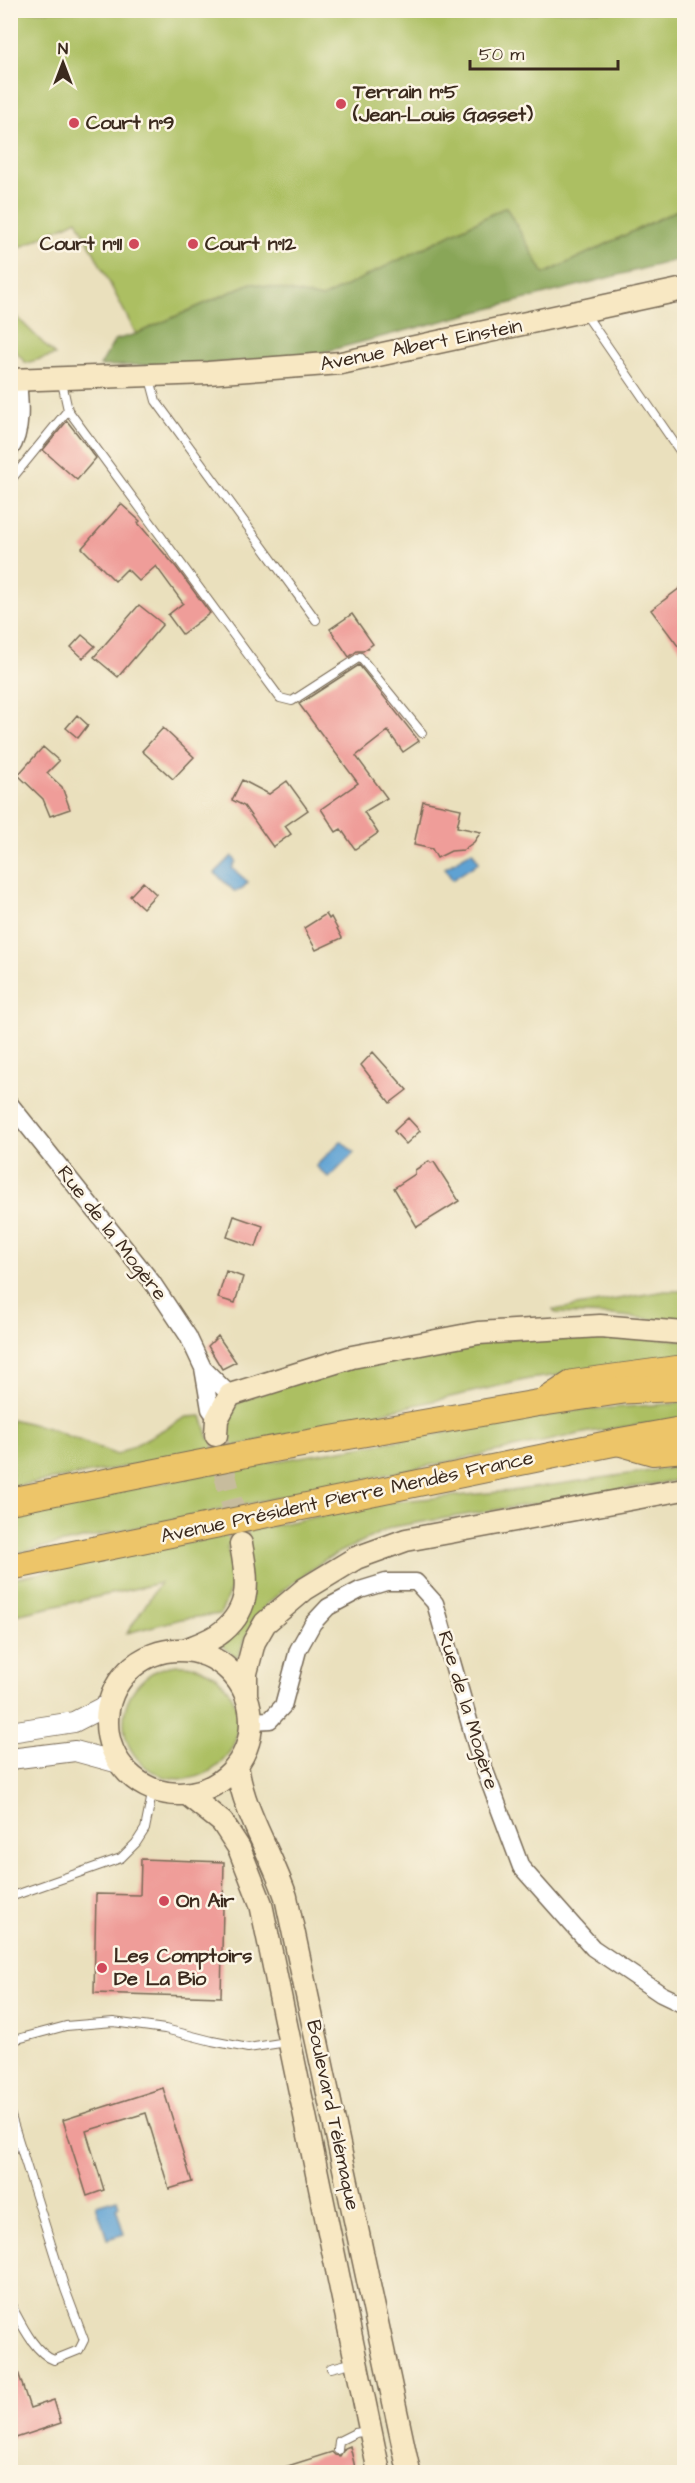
<svg xmlns="http://www.w3.org/2000/svg" width="695" height="2483" viewBox="0 0 695 2483" font-family="'Architects Daughter',sans-serif">
  <style>
    .green { fill: #acbf62; stroke: #747440; stroke-width: 1.5 }
    .forest { fill: #89a658; stroke: #62683b; stroke-width: 1.5 }
    .water { fill: #5ea2d3; stroke: #4c6678; stroke-width: 1.5 }
    .building { fill: #ef9d99 }
    .lines { fill: none; stroke-linecap: round; stroke-linejoin: round }
    .secondary-tunnel { stroke: #c7bc9d; stroke-width: 22; stroke-dasharray: 22 11; stroke-linecap: butt }
    .service-casing { stroke: #786a56; stroke-width: 10 }
    .minor-casing { stroke: #786a56; stroke-width: 19 }
    .tertiary-casing { stroke: #786a56; stroke-width: 22 }
    .secondary-casing { stroke: #786a56; stroke-width: 25 }
    .primary-casing { stroke: #786a56; stroke-width: 28 }
    .trunk-casing { stroke: #786a56; stroke-width: 29 }
    .service { stroke: #fff; stroke-width: 8 }
    .minor { stroke: #fff; stroke-width: 16 }
    .tertiary { stroke: #fff; stroke-width: 20 }
    .secondary { stroke: #f8e8c3; stroke-width: 22 }
    .primary { stroke: #edc569; stroke-width: 26 }
    .trunk { stroke: #edc569; stroke-width: 27 }
    .poi-dot { fill: #d1495b; stroke: #fcf5e5; stroke-width: 2 }
    .labels { text-anchor: middle; dominant-baseline: central; stroke-width: 5; stroke-linejoin: round; paint-order: stroke }
    .poi-label { font-size: 20px; font-weight: bold; fill: #3b2a1e; stroke: #fcf5e5; text-anchor: start }
    .street-label { font-size: 20px; fill: #3b2a1e; stroke: #fcf5e5 }
  </style>
  <rect width="100%" height="100%" fill="#fcf5e5"/>
  <filter id="ink" filterUnits="userSpaceOnUse"><feTurbulence type="fractalNoise" baseFrequency=".0167" numOctaves="2"/><feDisplacementMap in="SourceGraphic" scale="12" xChannelSelector="R" yChannelSelector="G"/><feConvolveMatrix kernelMatrix="1 2 1 2 8 2 1 2 1" color-interpolation-filters="sRGB"/></filter>
  <filter id="wash" filterUnits="userSpaceOnUse"><feTurbulence type="fractalNoise" baseFrequency=".008" numOctaves="4" result="noise"/><feDisplacementMap in="SourceGraphic" scale="24" xChannelSelector="R" yChannelSelector="G"/><feGaussianBlur stdDeviation="1.35" result="paint"/><feColorMatrix in="noise" values="0 0 0 0 0 0 0 0 0 0 0 0 0 0 0 0 0 1.4 0 .05"/><feComposite in="paint" operator="in"/></filter>
  <g filter="url(#wash)">
    <rect width="100%" height="100%" fill="#eae0bd"/>
    <!-- green -->
    <path class="green" d="M11 11H684V207L544 274 506 207 322 298 251 283 136 334 77 220 11 252Z
      M11 311 55 355 26 363 11 346Z
      M665 1291H684V1323L613 1315 556 1313 553 1310Z
      M600 1335 684 1340V1359L529 1379 209 1452 11 1487V1419L45 1427 117 1455 186 1417 202 1416 209 1439 229 1436 226 1425 239 1400 368 1360 501 1338Z
      M684 1403V1419L589 1432 11 1554V1512L241 1467 578 1410Z
      M684 1466V1479L392 1527 326 1559 283 1590 267 1604 252 1624 237 1658 221 1645 247 1543 227 1547C236 1576 234 1586 220 1614L181 1619 127 1633 160 1583 11 1616 10 1579 389 1502 511 1491Z
      M124 1722a57 57 0 1 1 114 0a57 57 0 1 1-114 0Z"/>
    <!-- forest -->
    <path class="forest" d="M506 207 544 274 684 207V258L308 356 207 364 100 366 115 340 136 334 251 283 322 298Z"/>
    <!-- water -->
    <path class="water" d="M472 851 479 862 452 880 445 868Z
      M232 856 236 861 232 868 248 882 241 890 234 891 215 873Z
      M341 1141 354 1153 329 1178 316 1166Z
      M117 2199 119 2206 116 2208 124 2234 107 2239 96 2205Z"/>
    <g id="blocks">
      <!-- building -->
      <path class="building" d="M67 421 96 458 77 480 43 450Z
        M121 504 140 521 138 523 176 567 210 613 182 634 168 615 183 603 156 566 139 581 127 569 115 581 82 548Z
        M684 585V654L651 610Z
        M139 605 163 624 118 677 94 657Z
        M352 614 373 644 363 651H357L349 657 330 629Z
        M82 635 95 646 83 658 71 647Z
        M359 665 419 741 403 752 388 731 356 756 387 798 364 812 378 833 355 849 341 829 336 832 321 809 358 783 299 704Z
        M77 715 88 725 78 738 66 728Z
        M163 728 194 757 173 779 142 751Z
        M43 747 59 761 47 773 62 787 70 809 50 816 43 799 18 775Z
        M242 780 269 794 287 781 308 810 285 826 291 834 273 847 244 806 232 800Z
        M423 801 461 809 457 827 481 832 474 842 463 850 451 851 437 858 432 849 414 845Z
        M143 882 156 894 143 908 130 896Z
        M326 914 329 919 331 917 342 938 316 950 304 928Z
        M373 1052 407 1090 390 1103 361 1065Z
        M408 1118 420 1131 406 1144 394 1131Z
        M429 1161 431 1163 434 1162 459 1201 417 1227 394 1188 415 1174V1170Z
        M234 1216 263 1226 256 1247 227 1237Z
        M226 1271 243 1277 235 1303 218 1298Z
        M218 1336 236 1362 222 1369 208 1346Z
        M141 1859 224 1862 221 1997 94 1993 96 1894 140 1895Z
        M163 2088 192 2182 169 2189 146 2113 86 2131 104 2190 87 2196 63 2120Z
        M13 2357 30 2408 54 2400 61 2423 10 2440V2358Z
        M350 2446 356 2472H278V2469L332 2452 335 2455 340 2456 345 2448Z"/>
    </g>
  </g>
  <g filter="url(#ink)">
    <use href="#blocks" fill-opacity="0" stroke="#786a56" stroke-width="1.5"/>
    <g class="lines">
      <!-- secondary-tunnel -->
      <path class="secondary-tunnel" d="M216 1435 240 1539"/>
      <defs>
        <path id="service" d="M584 312 684 457
          M149 375 156 401 316 620
          M61 378 68 410 280 698 292 701 360 657 422 733
          M10 481 68 410
          M10 1897 121 1858 136 1843 145 1829 153 1789
          M10 2041 66 2026 113 2022 165 2029 212 2041 248 2048 287 2042
          M10 2113 65 2289 84 2340 79 2350 54 2360C34 2353 20 2321 10 2303
          M331 2368 355 2362
          M338 2450 339 2441 355 2433 369 2431"/>
        <path id="minor" d="M10 450C23 432 20 401 18 380
          M10 1104 152 1282 188 1336 203 1368 210 1409 217 1419
          M203 1368 230 1395
          M251 1721 270 1720 283 1706 298 1650 313 1623 328 1607 360 1590 386 1582H416L435 1603 478 1752 521 1867 593 1948 661 1994 684 2005"/>
        <path id="tertiary" d="M10 1732 74 1722 109 1704
          M10 1759 75 1751 119 1763"/>
        <path id="secondary" d="M10 380 208 373 341 363 684 289
          M216 1435 217 1419 230 1395 352 1357 478 1333 600 1326 684 1333
          M185 1650C197 1645 213 1640 223 1631 253 1606 247 1577 241 1544
          M107 1722a72 72 0 1 1 144 0a72 72 0 1 1-144 0Z
          M246 1694V1673L254 1642 265 1623 305 1589 356 1558 406 1540 684 1489
          M237 1765C243 1812 271 1852 286 1897L409 2472
          M187 1794 222 1822 239 1848 261 1904 379 2472"/>
        <path id="primary" d="M10 1501 262 1451 544 1402 573 1383 684 1368
          M10 1567 618 1442 653 1452 684 1449"/>
        <path id="trunk" d="M544 1402 624 1390 684 1387
          M618 1442 684 1430"/>
      </defs>
      <!-- service casing -->
      <use href="#service" class="service-casing"/>
      <!-- minor casing -->
      <use href="#minor" class="minor-casing"/>
      <!-- tertiary casing -->
      <use href="#tertiary" class="tertiary-casing"/>
      <!-- secondary casing -->
      <use href="#secondary" class="secondary-casing"/>
      <!-- primary casing -->
      <use href="#primary" class="primary-casing"/>
      <!-- trunk casing -->
      <use href="#trunk" class="trunk-casing"/>
      <!-- service -->
      <use href="#service" class="service"/>
      <!-- minor -->
      <use href="#minor" class="minor"/>
      <!-- tertiary -->
      <use href="#tertiary" class="tertiary"/>
      <!-- secondary -->
      <use href="#secondary" class="secondary"/>
      <!-- primary -->
      <use href="#primary" class="primary"/>
      <!-- trunk -->
      <use href="#trunk" class="trunk"/>
    </g>
  </g>
  <!-- markers -->
  <g class="poi-dot">
    <circle cx="341" cy="104" r="6"/>
    <circle cx="74" cy="123" r="6"/>
    <circle cx="134" cy="244" r="6"/>
    <circle cx="193" cy="244" r="6"/>
    <circle cx="164" cy="1901" r="6"/>
    <circle cx="102" cy="1968" r="6"/>
  </g>
  <g class="labels">
    <!-- poi labels -->
    <g class="poi-label">
      <text x="353" y="92">Terrain n°5<tspan x="353" dy="23">(Jean-Louis Gasset)</tspan></text>
      <text x="86" y="123">Court n°9</text>
      <text x="122" y="244" text-anchor="end">Court n°11</text>
      <text x="205" y="244">Court n°12</text>
      <text x="176" y="1901">On Air</text>
      <text x="114" y="1956">Les Comptoirs<tspan x="114" dy="23">De La Bio</tspan></text>
    </g>
    <!-- street labels -->
    <g class="street-label">
      <text transform="translate(421 345) rotate(-11)">Avenue Albert Einstein</text>
      <text transform="translate(112 1233) rotate(52)">Rue de la Mogère</text>
      <text transform="translate(347 1497) rotate(-12)">Avenue Président Pierre Mendès France</text>
      <text transform="translate(468 1710) rotate(73)">Rue de la Mogère</text>
      <text transform="translate(333 2115) rotate(78)">Boulevard Télémaque</text>
    </g>
  </g>
  <!-- margin -->
  <rect width="695" height="2483" fill="none" stroke="#fcf5e5" stroke-width="36"/>
  <!-- north arrow -->
  <g transform="translate(63 63)" stroke="#fcf5e5" stroke-width="4.5" paint-order="stroke">
  <path d="M0-4.5L10 22L0 15L-10 22Z" fill="#3b2a1e"/>
  <text y="-9" font-size="16" font-weight="bold" text-anchor="middle" fill="#3b2a1e">N</text>
  </g>
  <!-- scale -->
  <path d="M470 60v9h148v-9" fill="none" stroke="#3b2a1e" stroke-width="3"/>
  <text x="479" y="60" font-size="18" fill="#3b2a1e" stroke="#fcf5e5" stroke-width="4.5" paint-order="stroke">50 m</text>
</svg>
